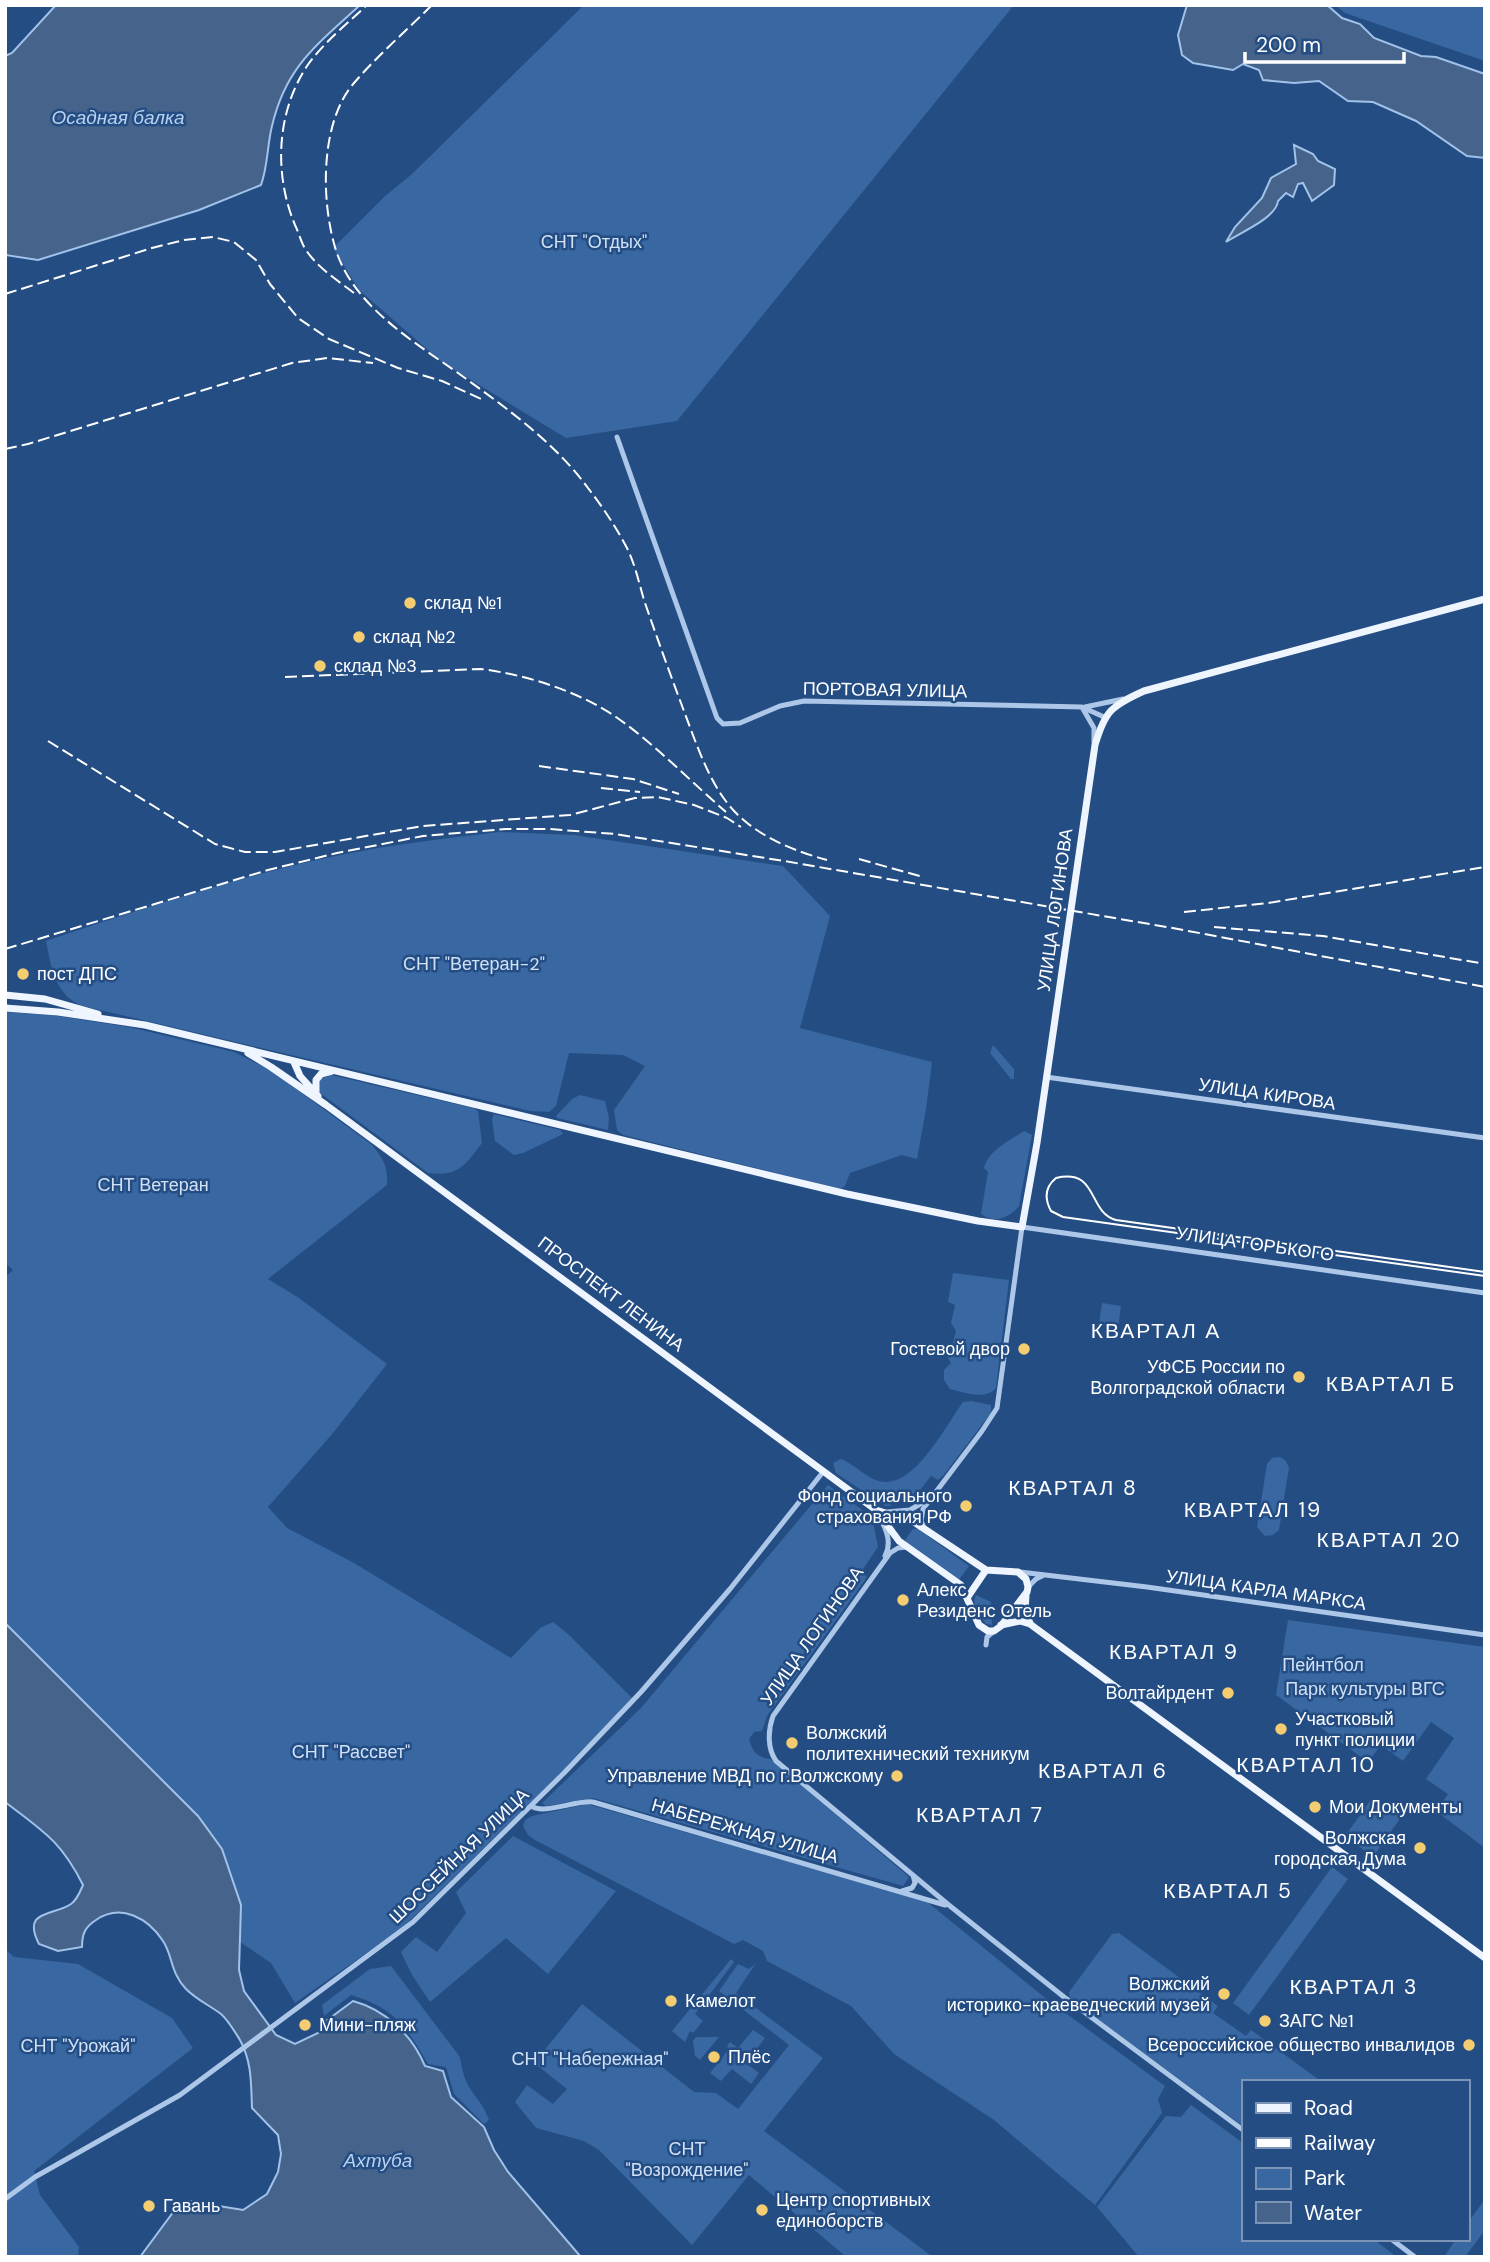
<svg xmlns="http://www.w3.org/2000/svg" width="1490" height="2262" viewBox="0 0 1490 2262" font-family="'DM Sans',sans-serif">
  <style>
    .green { fill: #3867a1 }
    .water { fill: #46648b; stroke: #a1c2e9; stroke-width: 2 }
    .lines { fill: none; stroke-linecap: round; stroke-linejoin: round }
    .minor { stroke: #adc7e8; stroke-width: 5 }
    .major { stroke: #eff5fe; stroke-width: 7 }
    .tram { stroke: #fff; stroke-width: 2 }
    .rail { stroke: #fff; stroke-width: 2; stroke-dasharray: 12 5; stroke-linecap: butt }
    .poi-dot { fill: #f3cd70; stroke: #244d84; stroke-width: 2.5 }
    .labels { text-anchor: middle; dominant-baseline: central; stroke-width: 5; stroke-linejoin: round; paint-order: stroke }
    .park-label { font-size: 18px; fill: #d0e1f6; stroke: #244d84 }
    .poi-label { font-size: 18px; fill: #fff; stroke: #244d84; text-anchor: start }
    .street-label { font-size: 18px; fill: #fff; stroke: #244d84 }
    .water-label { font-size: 19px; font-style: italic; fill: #b8d1ef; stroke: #244d84 }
    .quarter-label { font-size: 21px; letter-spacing: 2px; fill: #fff; stroke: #244d84 }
  </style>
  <rect width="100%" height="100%" fill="#244d84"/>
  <!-- green -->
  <path class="green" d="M584 5H1014L677 421 566 438 443 363 359 290 333 248 384 197 412 174Z
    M1335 5H1485V61L1345 13Z
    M499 832 574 835 783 866 830 916 800 1028 932 1062 926 1109 917 1159 902 1155 850 1173 845 1186 840 1189 623 1135 617 1130 614 1110 645 1066 623 1055 569 1053 556 1106 549 1112 530 1111 83 1006C55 996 51 966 46 941 136 911 227 880 321 859 380 846 439 839 499 832Z
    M5 1012 51 1015 129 1027 234 1052 272 1071 371 1144C383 1158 388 1166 387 1185L268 1279 299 1298 387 1364 333 1433 268 1507 287 1528 354 1563 511 1658 540 1628 553 1622 568 1634 633 1699 559 1775 401 1929 295 2003 271 1963 240 1942 241 1905 206 1828 153 1771 5 1625V1277L13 1270 5 1263Z
    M993 1045 1014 1069V1079H1011L990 1053Z
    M331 1075 473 1108 478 1111 482 1143C465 1165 459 1177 428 1173L320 1093 318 1090 320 1079Z
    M580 1095 605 1101 609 1118 608 1130 557 1118 556 1116 572 1099Z
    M494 1114 560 1130 563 1134 523 1153 514 1155 495 1141 492 1119Z
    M1024 1131 1032 1135 1019 1206C1009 1218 994 1224 981 1214L988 1172 984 1168C989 1150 1009 1141 1024 1131Z
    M953 1273 1009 1280 996 1388C985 1401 964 1392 950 1389L944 1380V1370L951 1363 947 1356V1351L952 1346 956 1331 951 1323 955 1305 948 1302Z
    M1102 1303 1121 1306 1118 1328 1099 1325Z
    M971 1401 991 1405V1413L943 1476 938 1480 931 1476 914 1498H897L890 1506H885L836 1473 833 1463 841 1459C854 1464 866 1478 879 1481 913 1491 946 1425 963 1402Z
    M1280 1457 1286 1461 1289 1468 1279 1530 1273 1535 1265 1536 1257 1527 1267 1464 1272 1458Z
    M828 1485 872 1517 878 1547 861 1572 867 1577 767 1716 762 1731 754 1732 749 1739C753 1753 757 1757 771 1759L909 1877 903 1886 593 1798 546 1806 542 1803 641 1708Z
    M913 1529H918L969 1566 958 1581 906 1542 905 1540Z
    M976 1595 991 1602 992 1625 986 1624C980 1616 971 1605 976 1595Z
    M1288 1620 1485 1647V1848L1436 1811 1448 1794 1426 1779 1454 1738 1431 1722 1403 1761 1381 1745 1368 1762 1276 1695Z
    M1373 1797 1402 1816 1373 1857 1345 1836Z
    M587 1804 926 1901 1049 2001 1165 2086 1158 2099 1162 2113 1095 2205 994 2120 894 2054 851 2006 767 1961 763 1951 743 1940 734 1944 535 1840 528 1835 523 1826 525 1820 532 1816Z
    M513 1836 616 1891 548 1974 506 1938 430 2002 412 1975 401 1952 416 1937 437 1952 466 1913 456 1892Z
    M1332 1867 1348 1879 1249 2015 1233 2003Z
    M1119 1933 1218 2006 1213 2013 1246 2036 1251 2030 1322 2082H1243V2126L1070 1999 1069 1992 1112 1934Z
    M5 1949 14 1957 78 1964 172 2018 193 2048 34 2171 40 2195 79 2247 78 2257H5Z
    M731 1959 734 1962 695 2014 703 2021 693 2033 690 2031 685 2042 672 2031Z
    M756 1963 736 1993 823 2058 764 2131 933 2257H843L844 2255 749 2175 692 2245 599 2150 584 2141 536 2128 515 2102 527 2085 553 2104 567 2089 534 2063 582 2004 694 2092 716 2093 738 2109 789 2045 719 1991 738 1964 749 1969Z
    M391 1966 460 2057C462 2069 464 2080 471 2090 479 2102 484 2106 489 2120L484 2124 454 2094 446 2067 428 2064C406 2026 394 2008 351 1995L324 2016 322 2005 370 1969Z
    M753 2030 765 2038 746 2063 759 2073 751 2084 732 2069 721 2081 710 2073 729 2049 727 2046 730 2042 738 2048Z
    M696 2037H719L700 2060 695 2056 693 2041Z
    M1191 2105 1243 2143V2239H1373L1397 2257H1139L1097 2207 1166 2116 1181 2117Z
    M1485 2199V2230L1465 2257H1444L1456 2239H1467V2224Z"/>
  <!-- water -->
  <path class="water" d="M56 5H360C317 45 286 66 272 126 267 146 268 166 261 185L199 210 38 260 5 255V56L12 53Z
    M1187 5H1327L1342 18 1360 24 1374 38 1421 56 1436 57 1485 74V158L1467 156 1416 121 1373 102 1348 101 1319 81 1294 83 1263 80 1259 70 1243 64 1233 70 1193 63 1182 55 1178 35Z
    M1294 145 1313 154 1318 161 1335 169 1334 185 1312 201 1303 183 1298 184 1293 197 1286 193 1278 201C1276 218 1241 232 1226 242L1235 227 1262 198 1271 178 1296 164Z
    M5 1623 198 1816 222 1849 241 1905 239 1970 244 1991 276 2035 295 2044 320 2032 326 2021 353 2001C386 2010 412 2035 425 2066L443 2071 451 2097 484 2127 494 2150 508 2172 581 2257H140L174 2211 189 2201 243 2210 267 2194 278 2172 281 2154 278 2135 252 2108C251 2084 252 2062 240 2040 235 2032 228 2020 221 2014 209 2005 197 2000 186 1989 170 1972 173 1956 163 1941 148 1918 121 1903 96 1920 85 1927 82 1934 82 1947L58 1951 39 1944C21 1909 54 1916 71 1904 77 1900 80 1892 83 1885 61 1841 43 1831 5 1802Z"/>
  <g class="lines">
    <!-- minor -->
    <path class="minor" d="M617 437 717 718 723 724 740 723 780 706 804 701 1082 707 1104 717
      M1085 707 1123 699
      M1083 709 1094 728V742
      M1046 1077 1485 1138
      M887 1512 910 1510 927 1500
      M882 1522C888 1533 891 1545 885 1556
      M924 1528 921 1521 923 1509 982 1431 997 1408 1022 1227 1485 1293
      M906 1547 898 1548 890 1553 773 1716C768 1730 767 1748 776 1761L950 1906 1064 1997 1243 2130
      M1020 1572 1147 1587 1485 1635
      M1028 1587 1036 1579 1044 1575
      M986 1645 987 1637 994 1631
      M531 1806C544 1815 575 1800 593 1802L945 1905
      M902 1891 912 1888 915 1883 913 1875
      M5 2199 35 2177 180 2095 413 1922 564 1773 641 1692 730 1589 823 1472
      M1391 2239 1415 2257"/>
    <!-- major -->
    <path class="major" d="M5 995 45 999 98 1014
      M5 1008 58 1012 145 1025 847 1194 978 1221 1022 1227 1037 1143 1095 745C1105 711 1111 706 1144 691L1485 599
      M248 1053 271 1067 326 1105 876 1510 899 1541 961 1585 979 1625 988 1631H994L1001 1626 1027 1592 1028 1587 1026 1579 1018 1572 986 1570 914 1522 876 1510
      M294 1062 300 1076 318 1096
      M316 1094V1080L321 1074 332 1071
      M1026 1595 1025 1611 1030 1623
      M967 1598 986 1570
      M1001 1625 1020 1621 1030 1624 1485 1958"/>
    <!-- tram -->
    <path class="tram" d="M1485 1272 1116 1220C1087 1212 1099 1168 1056 1178 1045 1187 1044 1198 1051 1211L1063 1217 1485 1276"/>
    <!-- rail -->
    <path class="rail" d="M432 5C406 31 378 55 354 83 320 122 321 200 335 247 352 307 418 344 465 378 509 410 555 443 588 488 602 506 616 527 627 548 635 564 639 583 644 600 659 644 675 687 691 730 702 759 714 790 735 812 759 837 794 851 827 860
      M354 293C337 280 318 268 306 250 301 243 299 233 295 225 274 175 276 113 307 66 323 43 347 24 367 5
      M5 294 152 248 184 240 213 237 234 242 256 260 270 284 298 318 329 339 398 368 442 381 481 399
      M5 449 28 444 292 363 327 358 373 363
      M285 677 481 669C527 675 578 691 616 717 656 745 690 781 726 812
      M48 741 215 844 245 852H275L423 826 570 815 635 798 658 797 694 805 727 818 741 827
      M539 766 633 779 679 794
      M601 788 640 792
      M859 859 923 877
      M1184 912 1268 903 1485 867
      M1214 927 1323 936 1485 964
      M5 949 268 870 337 853 423 836 506 829H549L615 834 784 861 1178 929 1485 987"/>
  </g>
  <!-- markers -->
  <g class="poi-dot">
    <circle cx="410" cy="603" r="7"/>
    <circle cx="359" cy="637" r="7"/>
    <circle cx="320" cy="666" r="7"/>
    <circle cx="23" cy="974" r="7"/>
    <circle cx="1024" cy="1349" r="7"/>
    <circle cx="1299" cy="1377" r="7"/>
    <circle cx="966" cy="1506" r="7"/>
    <circle cx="903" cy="1600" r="7"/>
    <circle cx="1228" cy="1693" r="7"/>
    <circle cx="1281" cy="1729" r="7"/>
    <circle cx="792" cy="1743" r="7"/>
    <circle cx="897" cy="1776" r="7"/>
    <circle cx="1315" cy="1807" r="7"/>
    <circle cx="1420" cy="1848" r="7"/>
    <circle cx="1224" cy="1994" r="7"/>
    <circle cx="671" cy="2001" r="7"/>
    <circle cx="1265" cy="2021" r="7"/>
    <circle cx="305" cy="2025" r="7"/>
    <circle cx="1469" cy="2045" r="7"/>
    <circle cx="714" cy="2057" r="7"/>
    <circle cx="149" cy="2206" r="7"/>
    <circle cx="762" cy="2210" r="7"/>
  </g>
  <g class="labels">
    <!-- park labels -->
    <g class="park-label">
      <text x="594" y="242">СНТ "Отдых"</text>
      <text x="474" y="964">СНТ "Ветеран-2"</text>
      <text x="153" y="1185">СНТ Ветеран</text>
      <text x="1323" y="1665">Пейнтбол</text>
      <text x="1365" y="1689">Парк культуры ВГС</text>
      <text x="351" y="1752">СНТ "Рассвет"</text>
      <text x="78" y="2046">СНТ "Урожай"</text>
      <text x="590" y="2059">СНТ "Набережная"</text>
      <text x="687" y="2149">СНТ<tspan x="687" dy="21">"Возрождение"</tspan></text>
    </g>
    <!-- poi labels -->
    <g class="poi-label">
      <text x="424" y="603">склад №1</text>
      <text x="373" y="637">склад №2</text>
      <text x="334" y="666">склад №3</text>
      <text x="37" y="974">пост ДПС</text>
      <text x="1010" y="1349" text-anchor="end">Гостевой двор</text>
      <text x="1285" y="1367" text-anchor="end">УФСБ России по<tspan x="1285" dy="21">Волгоградской области</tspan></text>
      <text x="952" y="1496" text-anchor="end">Фонд социального<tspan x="952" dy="21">страхования РФ</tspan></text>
      <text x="917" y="1590">Алекс<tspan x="917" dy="21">Резиденс Отель</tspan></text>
      <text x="1214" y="1693" text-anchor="end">Волтайрдент</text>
      <text x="1295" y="1719">Участковый<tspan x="1295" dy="21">пункт полиции</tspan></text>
      <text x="806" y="1733">Волжский<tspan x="806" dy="21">политехнический техникум</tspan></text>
      <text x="883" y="1776" text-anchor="end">Управление МВД по г.Волжскому</text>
      <text x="1329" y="1807">Мои Документы</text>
      <text x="1406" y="1838" text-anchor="end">Волжская<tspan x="1406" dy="21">городская Дума</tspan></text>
      <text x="1210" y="1984" text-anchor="end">Волжский<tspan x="1210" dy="21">историко-краеведческий музей</tspan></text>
      <text x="685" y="2001">Камелот</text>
      <text x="1279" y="2021">ЗАГС №1</text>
      <text x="319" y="2025">Мини-пляж</text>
      <text x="1455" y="2045" text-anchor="end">Всероссийское общество инвалидов</text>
      <text x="728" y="2057">Плёс</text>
      <text x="776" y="2200">Центр спортивных<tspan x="776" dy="21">единоборств</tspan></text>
      <text x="163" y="2206">Гавань</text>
    </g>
    <!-- street labels -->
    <g class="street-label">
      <text transform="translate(885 690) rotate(1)">ПОРТОВАЯ УЛИЦА</text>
      <text transform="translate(1055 910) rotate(-82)">УЛИЦА ЛОГИНОВА</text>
      <text transform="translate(1267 1094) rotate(8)">УЛИЦА КИРОВА</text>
      <text transform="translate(1255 1244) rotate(8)">УЛИЦА ГОРЬКОГО</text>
      <text transform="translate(611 1294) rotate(37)">ПРОСПЕКТ ЛЕНИНА</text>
      <text transform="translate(1266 1590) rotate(8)">УЛИЦА КАРЛА МАРКСА</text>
      <text transform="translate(812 1636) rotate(-55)">УЛИЦА ЛОГИНОВА</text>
      <text transform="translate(745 1831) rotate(16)">НАБЕРЕЖНАЯ УЛИЦА</text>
      <text transform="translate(459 1856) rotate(-44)">ШОССЕЙНАЯ УЛИЦА</text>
    </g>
    <!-- water labels -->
    <g class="water-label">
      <text x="118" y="117">Осадная балка</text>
      <text x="378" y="2160">Ахтуба</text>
    </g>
    <!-- quarter labels -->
    <g class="quarter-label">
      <text x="1156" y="1331">КВАРТАЛ А</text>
      <text x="1391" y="1384">КВАРТАЛ Б</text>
      <text x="1073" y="1488">КВАРТАЛ 8</text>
      <text x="1253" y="1510">КВАРТАЛ 19</text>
      <text x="1389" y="1540">КВАРТАЛ 20</text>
      <text x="1174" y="1652">КВАРТАЛ 9</text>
      <text x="1306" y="1765">КВАРТАЛ 10</text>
      <text x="1103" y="1771">КВАРТАЛ 6</text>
      <text x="980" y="1815">КВАРТАЛ 7</text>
      <text x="1228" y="1891">КВАРТАЛ 5</text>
      <text x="1354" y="1987">КВАРТАЛ 3</text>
    </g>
  </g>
  <!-- border -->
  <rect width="1490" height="2262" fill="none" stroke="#ffffff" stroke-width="14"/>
  <!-- legend -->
  <rect x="1242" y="2080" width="228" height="161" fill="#244d84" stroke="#7c94b5" stroke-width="2"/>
  <rect x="1256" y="2103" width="35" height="10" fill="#eff5fe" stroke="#7c94b5" stroke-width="2"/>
  <text x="1304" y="2115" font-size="21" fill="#ffffff">Road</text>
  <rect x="1256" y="2138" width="35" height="10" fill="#ffffff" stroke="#7c94b5" stroke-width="2"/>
  <text x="1304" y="2150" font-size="21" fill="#ffffff">Railway</text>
  <rect x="1256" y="2168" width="35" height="21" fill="#3867a1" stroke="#7c94b5" stroke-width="2"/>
  <text x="1304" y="2185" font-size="21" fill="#ffffff">Park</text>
  <rect x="1256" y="2202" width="35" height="21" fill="#46648b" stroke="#7c94b5" stroke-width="2"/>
  <text x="1304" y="2220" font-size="21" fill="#ffffff">Water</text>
  <!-- scale -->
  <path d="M1245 52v10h159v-10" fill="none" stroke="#ffffff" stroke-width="3.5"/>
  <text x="1256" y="52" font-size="21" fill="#ffffff" stroke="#244d84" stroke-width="5" paint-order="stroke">200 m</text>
</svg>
